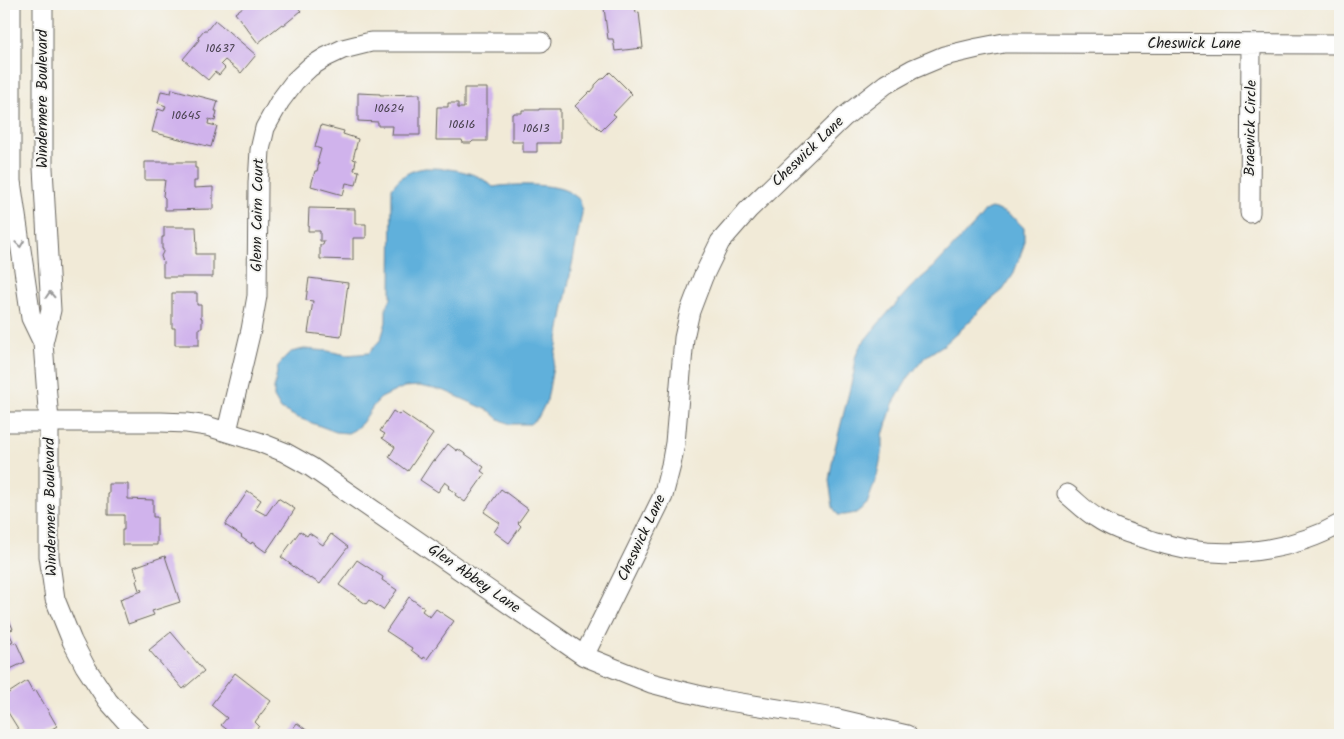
<svg xmlns="http://www.w3.org/2000/svg" width="1344" height="739" viewBox="0 0 1344 739" font-family="Kalam,sans-serif">
  <style>
    .water { fill: #61b0db; stroke: #3e667c }
    .building { fill: #d0b3ec }
    .lines { fill: none; stroke-linecap: round; stroke-linejoin: round }
    .street-casing { stroke: #67645d; stroke-width: 21 }
    .street { stroke: #fff; stroke-width: 19 }
    .oneway { stroke: #999 }
    .labels { text-anchor: middle; dominant-baseline: central; stroke-width: 4; stroke-linejoin: round; paint-order: stroke }
    .number-label { font-size: 12px; fill: #494250 }
    .street-label { font-size: 15px; fill: #1c1c1c; stroke: #f6f6f2 }
  </style>
  <rect width="100%" height="100%" fill="#f6f6f2"/>
  <filter id="ink" filterUnits="userSpaceOnUse"><feTurbulence type="fractalNoise" baseFrequency=".02" numOctaves="2"/><feDisplacementMap in="SourceGraphic" scale="10" xChannelSelector="R" yChannelSelector="G"/><feConvolveMatrix kernelMatrix="1 2 1 2 8 2 1 2 1" color-interpolation-filters="sRGB"/></filter>
  <filter id="wash" filterUnits="userSpaceOnUse"><feTurbulence type="fractalNoise" baseFrequency=".0096" numOctaves="4" result="noise"/><feDisplacementMap in="SourceGraphic" scale="20" xChannelSelector="R" yChannelSelector="G"/><feGaussianBlur stdDeviation="1.12" result="paint"/><feColorMatrix in="noise" values="0 0 0 0 0 0 0 0 0 0 0 0 0 0 0 0 0 1.4 0 .05"/><feComposite in="paint" operator="in"/></filter>
  <g filter="url(#wash)">
    <rect width="100%" height="100%" fill="#f1ead7"/>
    <!-- water -->
    <path class="water" d="M425 168C448 168 476 170 493 187 509 184 543 184 558 188 567 190 573 194 580 200L582 213 565 301 547 400 539 416 530 424H510L499 419 490 411 445 391 419 386 404 387 381 398 374 405 362 423 354 430 348 433 336 432 296 417 281 409 274 397V389L278 366 285 358 291 352 304 349 328 351 347 355 369 353 381 339 386 322V309L391 298 392 188C400 176 410 170 425 168Z
      M991 208C1005 211 1015 218 1024 228V245L1019 259 1013 275 1003 290 986 304 965 326 945 344 925 357 908 378 893 404 883 435V448L877 476 867 504 856 513 845 515H838L833 507 829 480 834 452 854 372 855 358 860 346 878 324 910 288 934 267 978 220 986 210Z"/>
    <g id="blocks">
      <!-- building -->
      <path class="building" d="M247 4H295L301 11 284 25 282 24 258 43 235 13Z
        M635 4 636 13 639 12 643 48 615 51 613 39H608L604 8Z
        M215 20 256 55 241 73 225 60 221 64 225 68 219 75 215 72 208 80 183 59 199 40 198 37 204 30H207Z
        M610 72 632 94 613 114 616 116 601 131 575 106 590 91 591 92 595 87V85L601 79H603Z
        M464 88H487V141H473L471 143H463L462 140H436L437 107H448V103H458V108H464Z
        M172 89 218 101 215 111H217L215 121 209 119 208 124 217 126 211 147 152 132 158 109 164 111 166 106 158 103 161 91 171 93Z
        M358 93 380 94V95L420 94V135H392L393 126H378V122L358 121Z
        M539 109H560V143H537V152H523V142H512V114H514V113H522V110H539Z
        M321 125 344 131 343 134 358 139 353 159 356 160 354 170 359 171 356 185 346 183 343 195 311 186 315 171H317L319 163H317L321 149 315 147Z
        M145 162H195V168H197V181H194V188L213 187V209L165 210V198L163 196 165 180H145Z
        M309 208 355 209V224H366V238H353V260L320 259V245H323L324 241H320V231H308Z
        M164 227H196L197 248H196V254H213V277H163V262L161 256 163 252V249H162V237H164Z
        M309 278 348 283 341 337 308 333 313 301 306 300Z
        M172 293H197V305H201V318H202V328H199V345H175V328H172Z
        M393 411 399 415 401 412 433 434 408 471 389 457 395 447 382 438 385 434 380 431Z
        M448 444 457 451 458 449 484 467 481 471 485 474 465 502 455 495 456 493 448 488 450 486 445 482 438 492 420 480 433 460 435 461Z
        M109 484H128V499L153 500V517H157V545H122V530H124V515H108V494H109Z
        M501 489 528 509 518 523 521 526 509 543 494 532 500 523 484 512Z
        M248 491 261 500 255 509 266 515 278 498 295 509 266 552 252 542 251 544 241 537 242 536 225 525Z
        M300 531 307 536 309 533 318 539 317 541 323 545 331 534 348 547 320 584 311 578 310 579 281 557Z
        M165 556 180 602 152 611 154 615 128 624 120 599 142 591 141 589 139 590 136 581 138 580 134 567Z
        M357 560 383 577 382 580 397 590 383 610 369 600 366 604 339 585Z
        M409 597 424 608 422 611 430 617 436 609 454 621 427 659 424 657 423 659 411 650 412 648 386 631Z
        M6 613 13 629 8 631 13 641 11 642 12 644 16 642 25 662 4 672V614Z
        M171 632 204 671 183 689 149 650Z
        M235 673 271 701 255 722 259 726 252 735H234L221 725 227 718 211 705Z
        M27 681 33 692 36 690 57 726 42 735H22L4 706V696Z
        M297 723 313 735H288Z"/>
    </g>
  </g>
  <g filter="url(#ink)">
    <use href="#blocks" fill-opacity="0" stroke="#67645d" stroke-width="1"/>
    <g class="lines">
      <defs>
        <path id="street" d="M11 4V181L31 318 43 343 49 422V556L55 599 72 641 85 666 108 701 124 719 141 735
          M1250 213 1251 44
          M43 343 51 310 43 168V4
          M4 422H161L187 423 207 426 259 442 284 452 311 467 584 656 651 683 685 692 710 698 834 718 907 735
          M227 431 251 330 257 296 258 183 260 150 265 128 280 101 295 81 310 67 326 57 343 49 371 42H541
          M1067 494C1077 502 1086 512 1097 518 1113 529 1132 534 1150 540 1164 544 1177 548 1191 550 1239 558 1298 548 1340 524
          M584 656 663 496 671 465 675 443 684 338 690 311 703 277 720 242 748 210 844 117 886 84 913 69 944 56 978 48 1004 43 1340 44"/>
      </defs>
      <!-- street casing -->
      <use href="#street" class="street-casing"/>
      <!-- street -->
      <use href="#street" class="street"/>
    </g>
    <!-- one-way arrows -->
    <defs><path id="oneway-chevron" d="M-2-3.5L2.5 0L-2 3.5" fill="none" stroke-width="1.6" stroke-linecap="round" stroke-linejoin="round" transform="scale(1.25)"/></defs>
    <g class="oneway">
      <use href="#oneway-chevron" transform="translate(20 244) rotate(82)"/>
      <use href="#oneway-chevron" transform="translate(50 295) rotate(-93)"/>
    </g>
  </g>
  <g class="labels">
    <!-- number labels -->
    <g class="number-label">
      <text x="220" y="48">10637</text>
      <text x="389" y="108">10624</text>
      <text x="186" y="115">10645</text>
      <text x="462" y="124">10616</text>
      <text x="536" y="128">10613</text>
    </g>
    <!-- street labels -->
    <g class="street-label">
      <text x="1194" y="44">Cheswick Lane</text>
      <text transform="translate(43 99) rotate(-90)">Windermere Boulevard</text>
      <text transform="translate(1251 128) rotate(-89)">Braewick Circle</text>
      <text transform="translate(808 152) rotate(-44)">Cheswick Lane</text>
      <text transform="translate(258 215) rotate(-89)">Glenn Cairn Court</text>
      <text transform="translate(51 507) rotate(-91)">Windermere Boulevard</text>
      <text transform="translate(642 538) rotate(-65)">Cheswick Lane</text>
      <text transform="translate(474 579) rotate(35)">Glen Abbey Lane</text>
    </g>
  </g>
  <!-- margin -->
  <rect width="1344" height="739" fill="none" stroke="#f6f6f2" stroke-width="20"/>
</svg>
